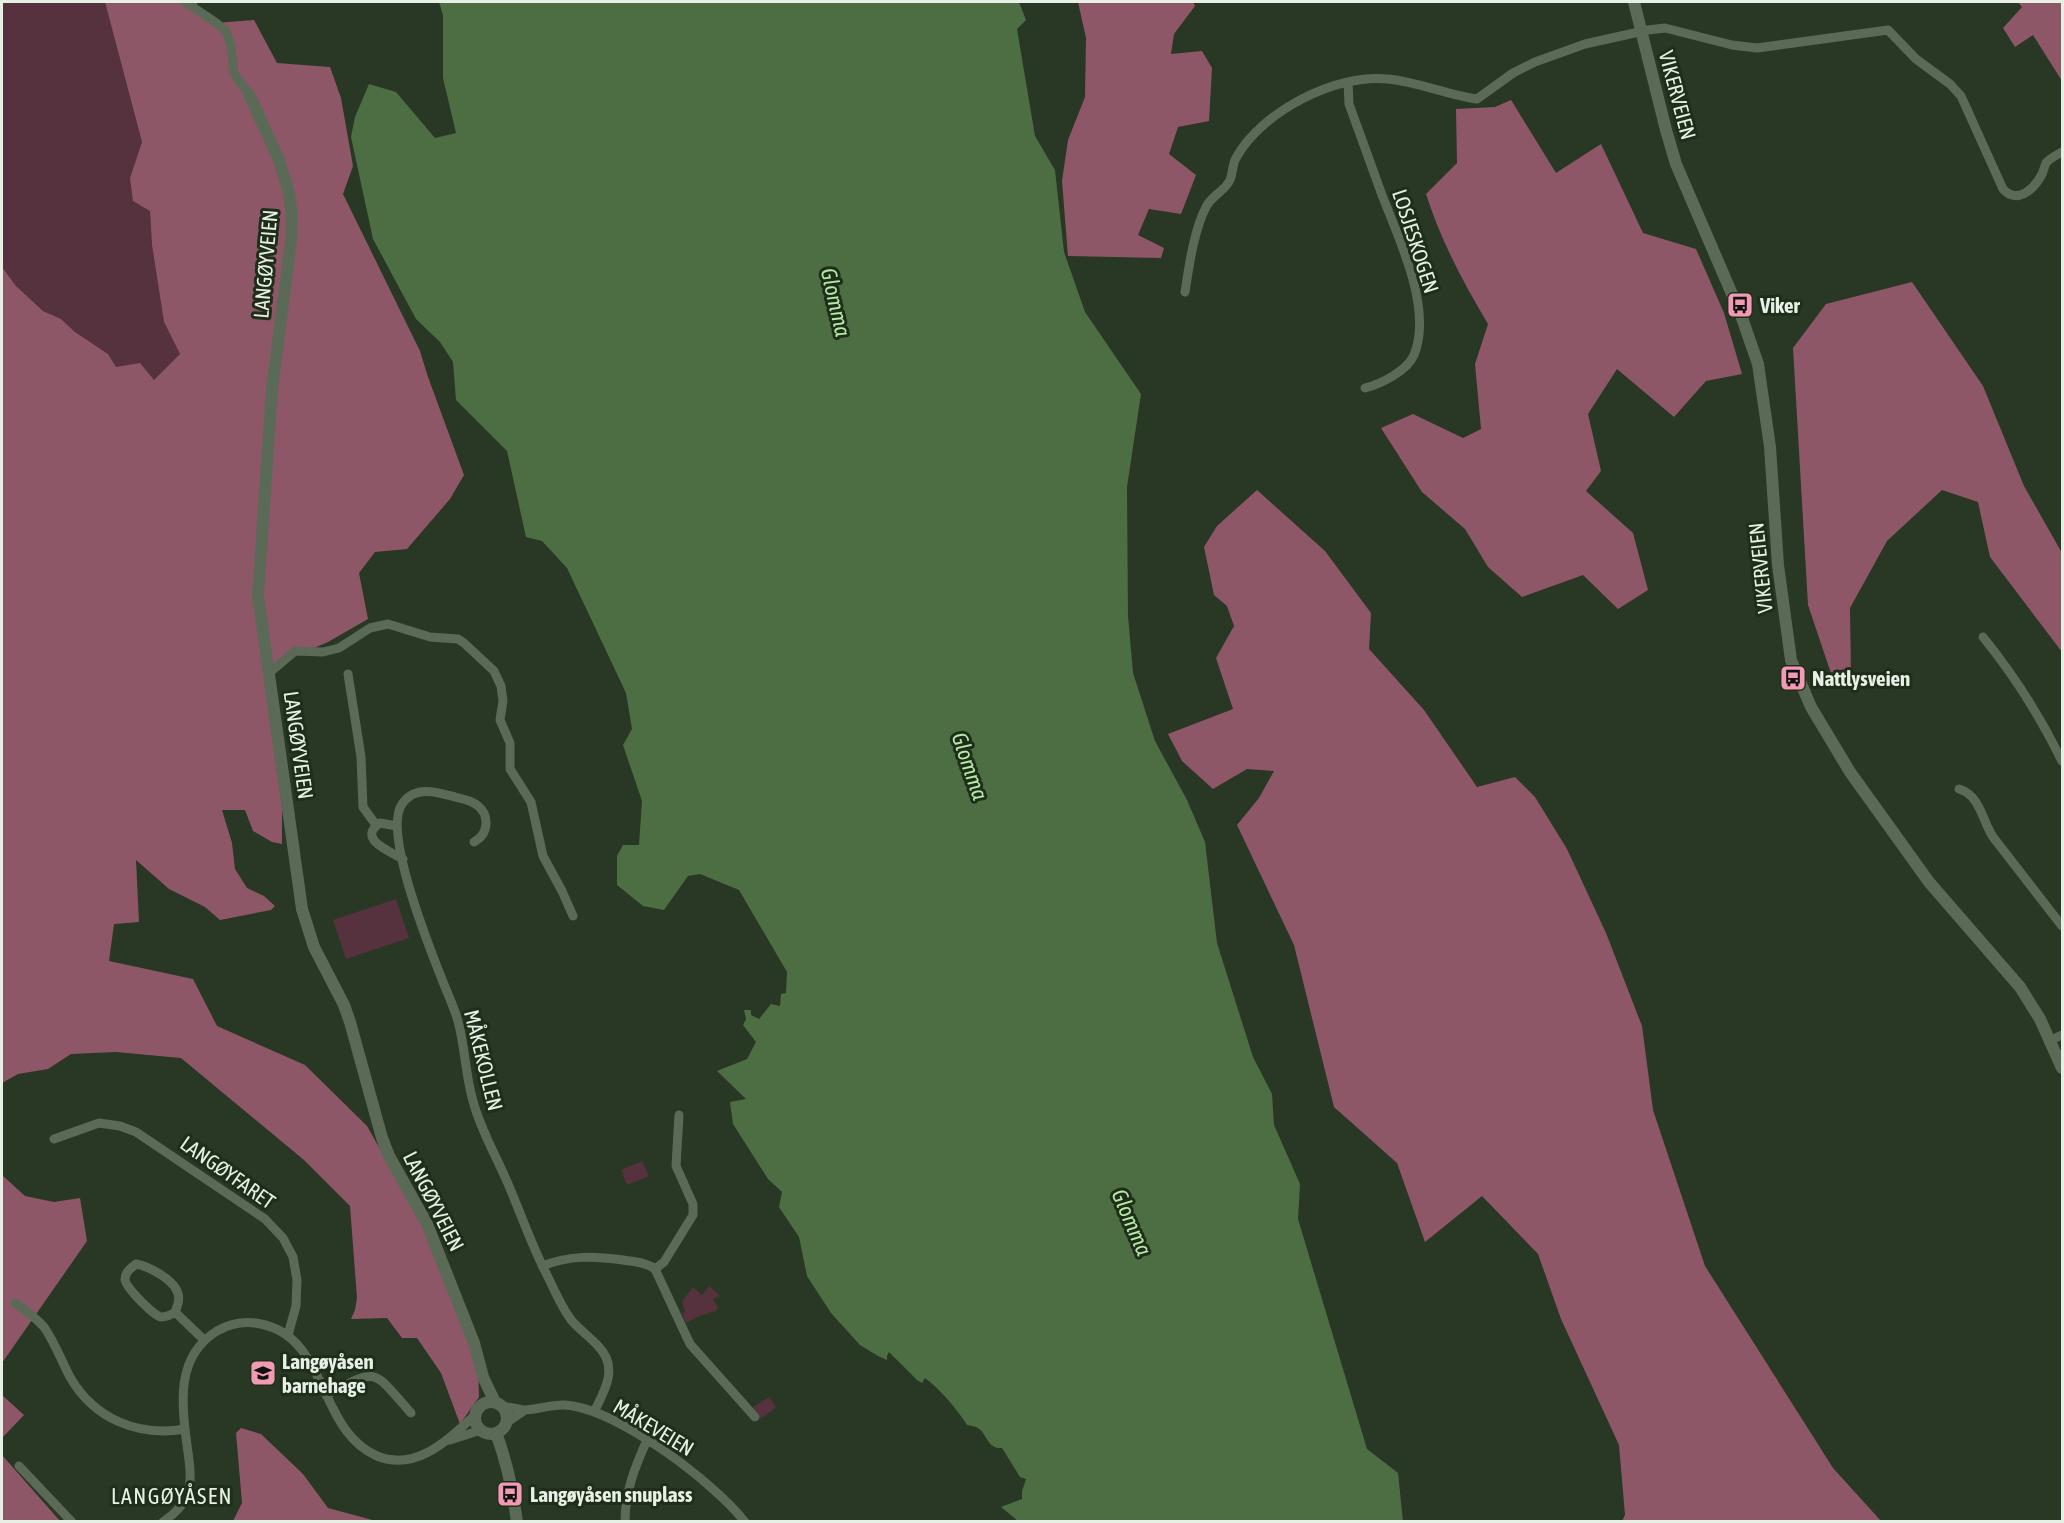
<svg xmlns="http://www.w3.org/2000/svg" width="2064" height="1523" viewBox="0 0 2064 1523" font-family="'Asap Condensed',sans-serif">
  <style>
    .green { fill: #55323d }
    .forest { fill: #8e5768 }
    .water { fill: #4d6e43 }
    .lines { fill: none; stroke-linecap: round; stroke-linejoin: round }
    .minor { stroke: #5b6a56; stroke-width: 9 }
    .secondary { stroke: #5b6a56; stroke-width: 12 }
    .labels { text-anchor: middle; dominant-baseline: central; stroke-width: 6; stroke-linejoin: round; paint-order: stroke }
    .street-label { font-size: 21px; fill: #e7f0e4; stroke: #1f2d1b }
    .poi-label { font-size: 21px; font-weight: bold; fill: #e7f0e4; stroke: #1f2d1b; text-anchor: start }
    .water-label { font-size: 22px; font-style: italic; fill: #b6eba6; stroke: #1f2d1b }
    .neighbourhood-label { font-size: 22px; letter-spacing: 1.5px; fill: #e7f0e4; stroke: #1f2d1b }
  </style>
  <rect width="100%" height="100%" fill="#293725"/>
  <!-- green -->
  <path class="green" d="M2 2H105L142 142 130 178 150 211 152 245 164 322 180 354 154 380 116 367 108 354 75 332 61 319 43 311 16 286 2 267Z
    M396 899 409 938 346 959 333 920Z
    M642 1161 649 1176 627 1185 621 1170Z
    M709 1286 720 1296 713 1299 718 1308 716 1311 697 1317 686 1323 682 1314 685 1312 682 1301 693 1287 702 1295Z
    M769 1397 776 1407 761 1419 753 1407Z"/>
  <!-- forest -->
  <path class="forest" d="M105 2H198L194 9 216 23 254 20 277 63 330 67 341 98 353 166 343 194 420 351 428 377 464 475 450 499 407 549 375 552 359 573 368 619 328 642 288 659 265 684 282 808V844L272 842 253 831 245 810H222L232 843 235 869 247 888 264 896 275 906 271 910 220 920 205 907 169 889 136 860 139 922 114 924 109 961 193 979 217 1026 305 1065 367 1126 432 1241 478 1366 479 1397 460 1424 441 1373 417 1338H402L387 1318 351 1319 355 1310 357 1298 350 1206 304 1160 181 1058 116 1052 71 1054 48 1069 18 1074 2 1083V267L16 286 43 311 61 319 75 332 108 354 116 367 140 363 154 380 180 354 164 322 152 245 150 211 133 201 130 178 142 142Z
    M1078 2H1193L1195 6 1174 34 1171 54 1202 51 1212 68 1209 121 1178 127 1169 154 1196 175 1181 214 1149 209 1138 235 1164 248 1161 258 1068 256 1062 181 1068 140 1085 97 1086 38Z
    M2018 2H2062V81L2033 35 2015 47 2003 28 2022 7Z
    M1511 100 1556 173 1601 144 1643 233 1696 249 1724 313 1742 374 1706 381 1674 417 1617 369 1588 414 1601 471 1586 491 1633 533 1648 590 1618 609 1583 575 1522 597 1488 567 1465 529 1422 492 1381 428 1413 414 1463 438 1481 429 1475 364 1488 324C1463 282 1441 241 1426 194L1457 163 1456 109 1495 107Z
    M1912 282 1983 386 2024 486 2062 553V652L1990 557 1978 502 1942 490 1887 541 1850 608 1851 677 1836 688 1808 605 1793 348 1826 304Z
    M1257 490 1325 551 1371 613 1369 649 1424 710 1477 787 1515 777 1535 797 1567 849 1606 933 1642 1026 1653 1110 1705 1266 1833 1468 1881 1521H1622L1625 1515 1619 1445 1561 1319 1538 1254 1482 1196 1425 1242 1397 1163 1334 1107 1294 945 1237 825 1259 798 1274 771 1247 769 1213 789 1182 761 1168 734 1233 709 1216 658 1234 626 1227 606 1214 595 1204 547 1217 526Z
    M2 1175 25 1196 54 1202 80 1198 87 1241 2 1363Z
    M2 1395 24 1415 2 1438Z
    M241 1428 261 1434 303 1474 328 1508 376 1521H233L242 1503 236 1433Z
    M2 1455 60 1521H2Z"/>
  <!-- water -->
  <path class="water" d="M439 2H1019L1026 20 1017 29 1035 136 1055 170 1064 252 1085 312 1141 394 1127 487 1128 616 1133 673 1155 741 1187 800 1205 842 1217 943 1253 1057 1272 1094 1274 1125 1300 1184 1298 1219 1367 1449 1398 1473 1403 1521H1018L1001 1507 1022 1499V1491L1026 1479 1020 1477 1002 1448C987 1449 988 1435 978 1428 975 1426 971 1426 967 1425 957 1409 940 1389 925 1378L922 1383 917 1380 889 1352 887 1356V1360L878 1356 860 1345 831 1313 807 1276 799 1237 779 1207 782 1192 768 1179 733 1124 730 1102 746 1099 717 1071 747 1059 756 1042 743 1025 746 1019 744 1010H751V1015L759 1019 771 1004 780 1006 781 994 786 993 787 972 739 890 700 874 688 876 664 910 643 906 617 885V856L623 845H639L642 801 623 745 632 729 626 693 567 568 542 541 526 537 507 451 456 400 453 362 440 342 416 319 373 239 351 137 355 117 369 84 396 92 435 138 456 133 443 78V15Z"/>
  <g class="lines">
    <!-- minor -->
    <path class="minor" d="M185 2 215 22 226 31 231 46 234 74 249 94
      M1348 83 1349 104C1360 134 1371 165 1382 195 1399 239 1433 309 1414 355 1407 371 1381 384 1365 388
      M1185 292C1189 266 1194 230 1206 207 1211 196 1225 191 1230 180 1233 173 1232 165 1236 158 1261 112 1336 73 1388 79 1419 82 1447 95 1477 99L1513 73 1535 62 1585 44 1648 30 1665 28 1732 45 1757 48 1888 30 1916 59 1950 84 1961 96 2003 189C2018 206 2036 187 2043 172 2043 171 2046 163 2046 163 2050 158 2057 155 2062 152
      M1983 637C2013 674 2041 718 2062 761
      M269 673 295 651 323 652 339 648 370 628 388 624 430 637 458 639 464 643 494 671 501 686 503 701 500 720 510 743V769L531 802 543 856 562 891 573 916
      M348 674 361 757 363 807 376 825
      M1959 789C1980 795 1982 820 1993 837L2062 926
      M397 826 380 823C356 839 391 852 403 859
      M474 842C489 834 490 815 477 805 471 800 463 799 455 797 437 792 415 785 402 804 382 833 432 954 445 987 450 999 456 1012 459 1025 465 1050 466 1077 473 1101 480 1128 494 1152 505 1177 519 1208 530 1242 546 1273 554 1289 561 1307 572 1321 580 1330 590 1337 598 1346 619 1367 605 1390 594 1412
      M2051 1040 2062 1035
      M54 1139 99 1123 120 1126 136 1132 265 1219 283 1238 293 1257 297 1280 296 1306 288 1335
      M542 1266C571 1255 593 1256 623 1260 635 1262 645 1262 655 1269L690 1344 755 1417
      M655 1269 664 1262 693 1215V1204L676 1166 679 1115
      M15 1303C25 1310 36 1318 44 1327 55 1343 61 1360 70 1377 94 1419 138 1437 185 1429
      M175 1312C171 1315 166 1317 161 1317 154 1316 125 1287 125 1279 125 1272 131 1268 136 1264 148 1266 170 1278 176 1289 181 1297 178 1305 175 1312L204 1340
      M326 1395C379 1367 372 1369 411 1413
      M501 1406C509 1407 517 1409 524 1410 538 1410 551 1404 565 1405 616 1408 714 1482 745 1522
      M506 1423 525 1410
      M450 1440 481 1430
      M19 1466 72 1522
      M163 1522C174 1514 182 1507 187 1495 193 1478 189 1462 187 1445 181 1403 176 1356 217 1331 231 1323 247 1321 261 1324 329 1338 317 1430 377 1456 416 1472 448 1440 475 1415
      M625 1522C625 1491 635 1467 647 1440"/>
    <!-- secondary -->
    <path class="secondary" d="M1634 2 1666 130 1676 164 1741 315 1758 364 1770 447 1778 565 1791 660 1811 707 1850 772 1929 882 2020 987 2040 1019 2062 1068
      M249 94 279 160 289 193 292 216 291 241 272 389 258 596 302 909 314 947 344 1005 350 1022 382 1138 389 1156 427 1224 474 1343 483 1377 495 1402
      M475 1418a16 16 0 1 1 32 0a16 16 0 1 1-32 0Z
      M496 1433C507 1462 513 1491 517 1522"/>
  </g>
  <!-- icons -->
  <defs>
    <symbol id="bus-square" viewBox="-11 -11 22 22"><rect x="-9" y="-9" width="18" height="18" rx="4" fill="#f09ab4" stroke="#1f2d1b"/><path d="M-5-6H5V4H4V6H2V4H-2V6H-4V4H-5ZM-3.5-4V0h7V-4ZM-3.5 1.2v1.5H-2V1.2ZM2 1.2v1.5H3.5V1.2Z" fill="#111"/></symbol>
    <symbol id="school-square" viewBox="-11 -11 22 22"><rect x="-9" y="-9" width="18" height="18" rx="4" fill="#f09ab4" stroke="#1f2d1b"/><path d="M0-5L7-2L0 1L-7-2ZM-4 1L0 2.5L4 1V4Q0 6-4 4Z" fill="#111"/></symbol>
  </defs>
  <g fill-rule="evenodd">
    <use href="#bus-square" x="1725" y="290" width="30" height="30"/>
    <use href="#bus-square" x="1778" y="663" width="30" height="30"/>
    <use href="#school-square" x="248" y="1358" width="30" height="30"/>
    <use href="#bus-square" x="495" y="1479" width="30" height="30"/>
  </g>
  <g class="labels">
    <!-- street labels -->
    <g class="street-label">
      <text transform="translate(1678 95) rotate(75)">VIKERVEIEN</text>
      <text transform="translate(1416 241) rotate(72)">LOSJESKOGEN</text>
      <text transform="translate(265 264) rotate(-85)">LANGØYVEIEN</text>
      <text transform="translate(1760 568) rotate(-96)">VIKERVEIEN</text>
      <text transform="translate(299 745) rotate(82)">LANGØYVEIEN</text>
      <text transform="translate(484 1060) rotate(76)">MÅKEKOLLEN</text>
      <text transform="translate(228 1172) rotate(35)">LANGØYFARET</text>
      <text transform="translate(434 1201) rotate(63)">LANGØYVEIEN</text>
      <text transform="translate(654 1427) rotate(31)">MÅKEVEIEN</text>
    </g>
    <!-- poi labels -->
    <g class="poi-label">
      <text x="1760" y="305">Viker</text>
      <text x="1812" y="678">Nattlysveien</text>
      <text x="282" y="1361">Langøyåsen<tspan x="282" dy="24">barnehage</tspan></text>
      <text x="530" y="1494">Langøyåsen snuplass</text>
    </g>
    <!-- water labels -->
    <g class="water-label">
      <text transform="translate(836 302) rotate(77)">Glomma</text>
      <text transform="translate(970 766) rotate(71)">Glomma</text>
      <text transform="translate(1132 1222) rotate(67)">Glomma</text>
    </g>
    <!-- neighbourhood labels -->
    <g class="neighbourhood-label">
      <text x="172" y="1496">LANGØYÅSEN</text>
    </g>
  </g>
  <!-- border -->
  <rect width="2064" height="1523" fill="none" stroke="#e7f0e4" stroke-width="6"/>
</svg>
